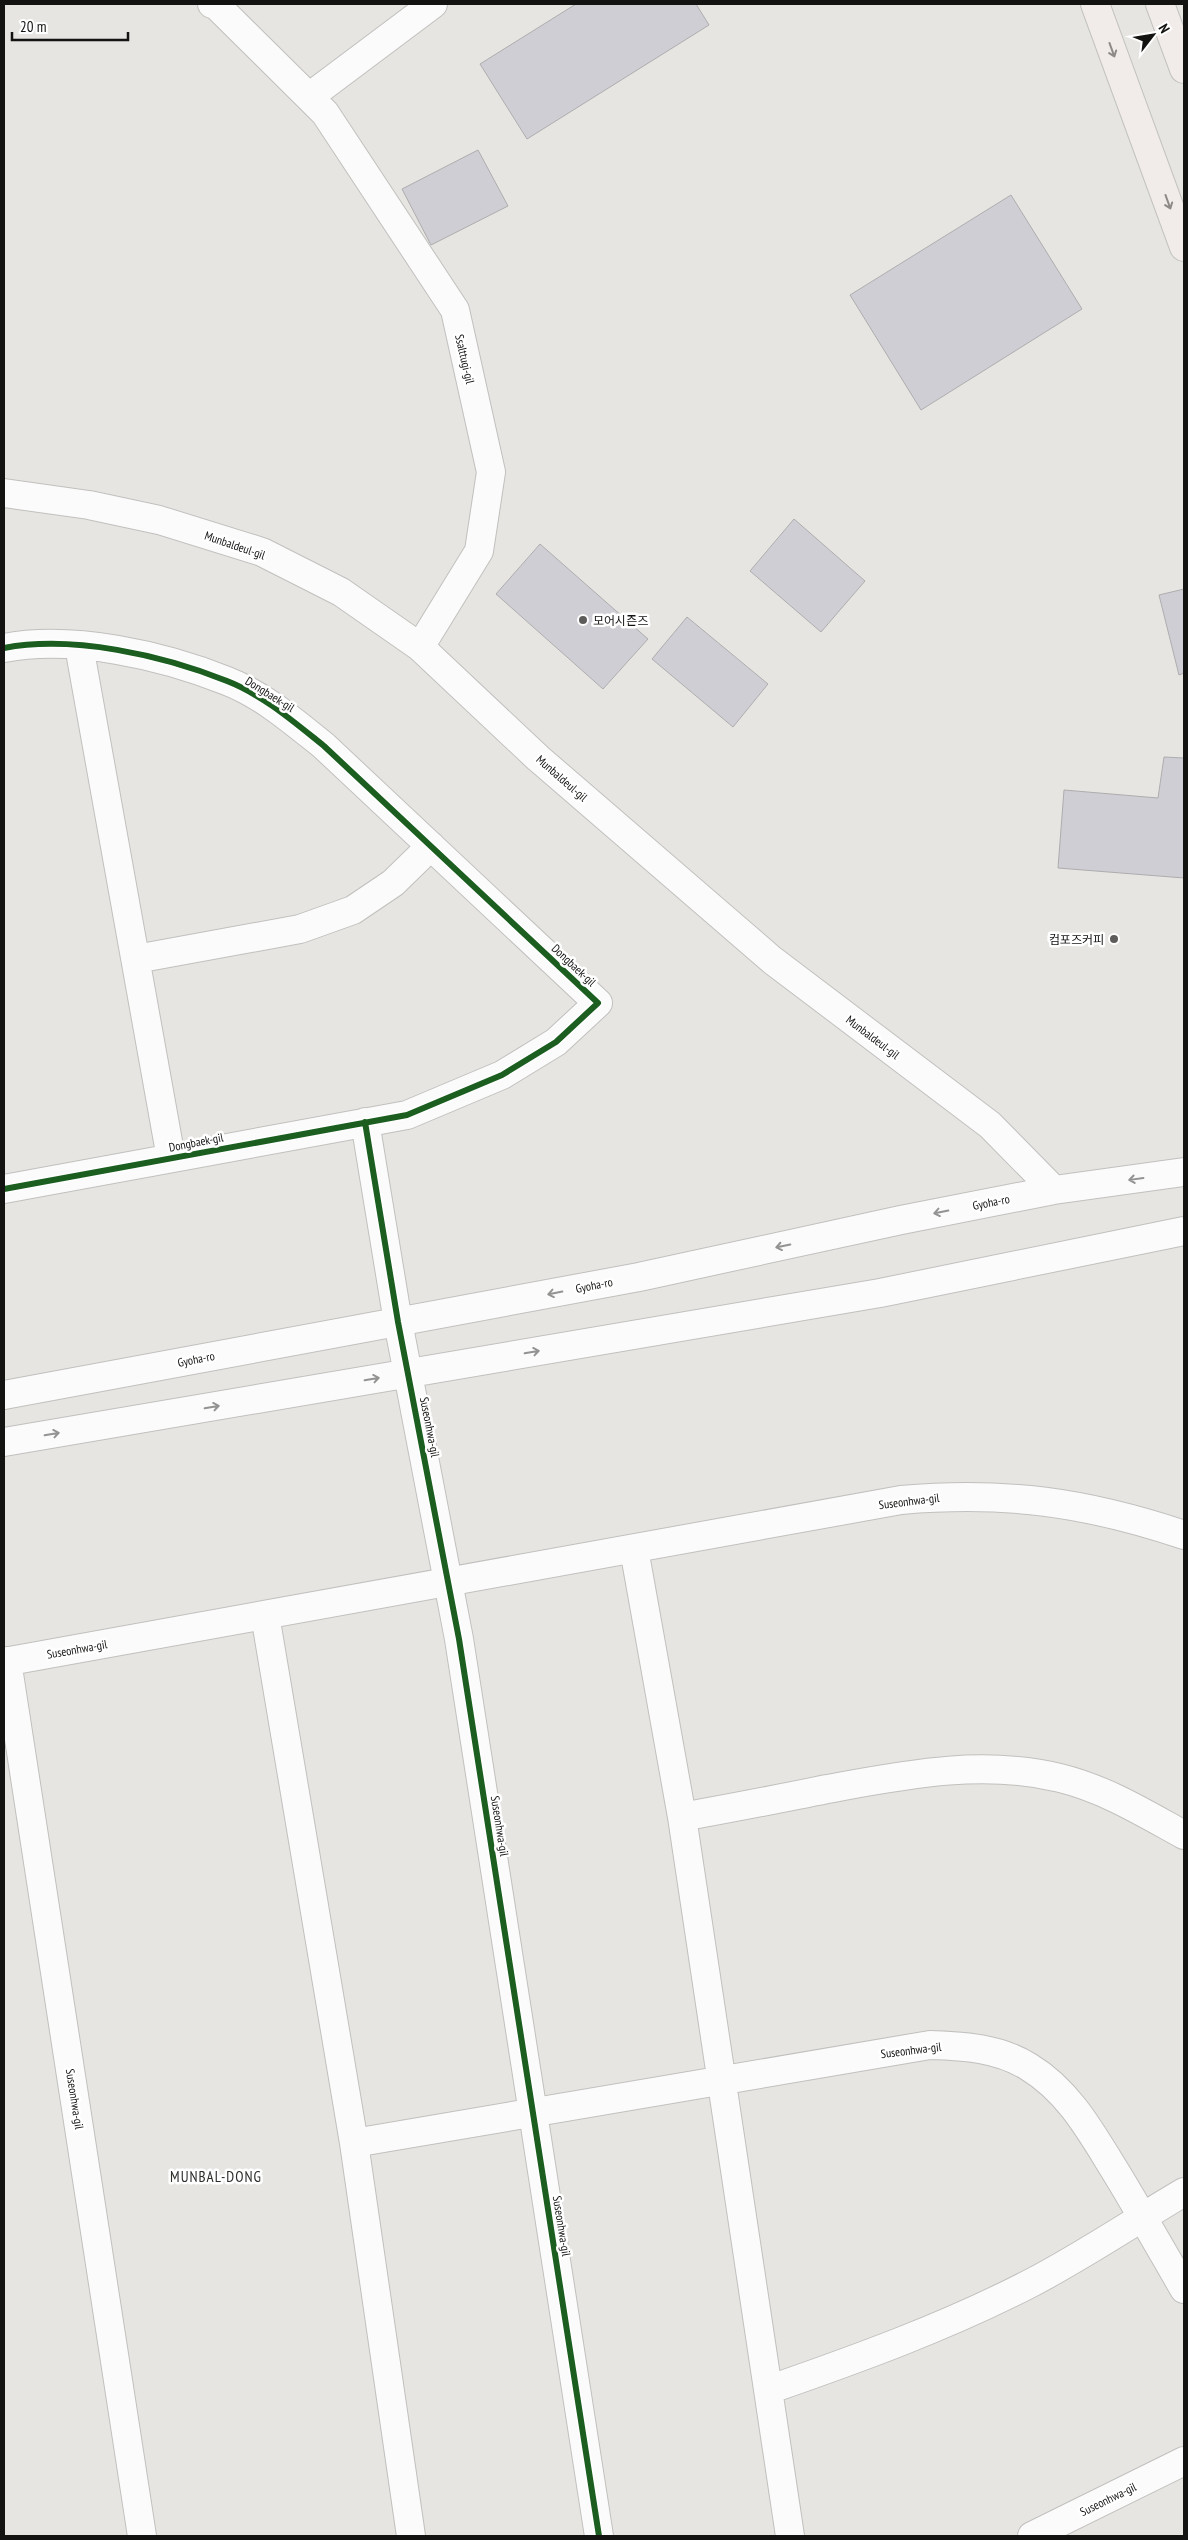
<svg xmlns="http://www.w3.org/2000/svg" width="1188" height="2540" viewBox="0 0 1188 2540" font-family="'PT Sans Narrow','Noto Sans KR',sans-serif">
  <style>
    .building { fill: #d0ced5; stroke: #aeadad }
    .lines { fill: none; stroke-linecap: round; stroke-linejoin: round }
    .minor-casing { stroke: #c1c0be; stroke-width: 30 }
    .major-casing { stroke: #c2c2c0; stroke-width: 30 }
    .minor { stroke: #fbfbfb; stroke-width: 28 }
    .major { stroke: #f1ece9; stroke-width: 28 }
    .cycleway-casing { stroke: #fff; stroke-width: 9 }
    .cycleway { stroke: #1b5e20; stroke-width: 6 }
    .oneway { stroke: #8d8a88 }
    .oneway2 { stroke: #939392 }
    .poi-dot { fill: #5d5c5a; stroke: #fff; stroke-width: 2 }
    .labels { text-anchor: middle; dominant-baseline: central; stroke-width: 5; stroke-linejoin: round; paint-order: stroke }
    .street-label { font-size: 12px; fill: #131311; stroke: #fff }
    .poi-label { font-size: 12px; fill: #131311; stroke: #fff; text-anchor: start }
    .quarter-label { font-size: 15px; letter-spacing: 1px; fill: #2d2c29; stroke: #fff }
  </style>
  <rect width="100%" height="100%" fill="#e6e5e2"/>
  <!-- building -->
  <path class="building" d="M576 4H696L709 25 527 139 480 64Z
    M478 150 508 206 431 245 402 189Z
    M1011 195 1082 309 921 410 850 295Z
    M794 519 865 581 821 632 750 571Z
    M540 544 648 639 603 689 496 594Z
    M1184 589V673L1179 675 1159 595Z
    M687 617 768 684 733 727 652 659Z
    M1164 757 1184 758V878L1058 868 1064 790 1158 798Z"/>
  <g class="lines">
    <defs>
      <path id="minor" d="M212 4H215L325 113 455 310 491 472 479 551 420 647
        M309 97 433 4
        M4 493 89 505 159 520 262 552 341 592 420 647 538 758 772 960 990 1125 1054 1190
        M79 646 171 1158
        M4 648C73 635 162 655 227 681 263 695 294 722 324 746L598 1003 556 1042 502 1075 407 1115 4 1189
        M136 959 300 929 353 910 393 883 431 846
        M365 1122 398 1322 459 1639 599 2536
        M4 1395 639 1277 901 1220 1054 1190 1184 1172
        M4 1442 880 1293 1184 1231
        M634 1549 682 1817 790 2536
        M265 1615 354 2143 411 2536
        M7 1661 142 2536
        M4 1662 901 1500C1006 1491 1085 1502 1184 1535
        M682 1817C730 1808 779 1799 827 1789 904 1775 982 1759 1060 1778 1105 1789 1144 1813 1184 1835
        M354 2143 930 2045C964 2046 999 2048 1029 2067 1070 2092 1092 2134 1117 2174 1140 2212 1162 2251 1184 2289
        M768 2390C857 2359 946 2327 1031 2283 1083 2256 1133 2222 1184 2192
        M1032 2536 1184 2461"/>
      <path id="major" d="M1095 4 1184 247
        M1160 4 1184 69"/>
    </defs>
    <!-- minor casing -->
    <use href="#minor" class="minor-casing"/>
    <!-- major casing -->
    <use href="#major" class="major-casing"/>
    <!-- minor -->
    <use href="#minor" class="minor"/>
    <!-- major -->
    <use href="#major" class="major"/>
    <defs>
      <path id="cycleway" d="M4 648C73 635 162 655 227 681 263 695 294 722 324 746L598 1003 556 1042 502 1075 407 1115 4 1189
        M365 1122 398 1322 459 1639 599 2536"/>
    </defs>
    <!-- cycleway casing -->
    <use href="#cycleway" class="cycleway-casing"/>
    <!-- cycleway -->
    <use href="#cycleway" class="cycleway"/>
  </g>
  <!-- one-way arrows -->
  <defs><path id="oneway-shaft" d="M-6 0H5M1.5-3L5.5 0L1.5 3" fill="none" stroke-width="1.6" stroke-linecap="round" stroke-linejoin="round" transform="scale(1.25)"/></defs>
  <g class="oneway">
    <use href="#oneway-shaft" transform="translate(1112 50) rotate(70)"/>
    <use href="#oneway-shaft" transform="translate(1168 202) rotate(70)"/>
  </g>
  <g class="oneway2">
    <use href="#oneway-shaft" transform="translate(1136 1179) rotate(172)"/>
    <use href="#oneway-shaft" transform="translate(941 1212) rotate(169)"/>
    <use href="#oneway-shaft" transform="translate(783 1246) rotate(168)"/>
    <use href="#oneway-shaft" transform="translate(555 1293) rotate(169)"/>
    <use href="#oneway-shaft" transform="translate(532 1352) rotate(-10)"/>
    <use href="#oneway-shaft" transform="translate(372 1379) rotate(-10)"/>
    <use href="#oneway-shaft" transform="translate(212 1407) rotate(-10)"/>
    <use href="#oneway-shaft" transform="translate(52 1434) rotate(-10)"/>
  </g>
  <!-- markers -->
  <g class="poi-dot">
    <circle cx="583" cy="620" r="5"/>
    <circle cx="1114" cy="939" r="5"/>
  </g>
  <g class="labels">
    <!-- street labels -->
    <g class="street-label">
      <text transform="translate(465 359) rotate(77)">Ssalttugi-gil</text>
      <text transform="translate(235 545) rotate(19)">Munbaldeul-gil</text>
      <text transform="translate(270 694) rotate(32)">Dongbaek-gil</text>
      <text transform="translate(562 778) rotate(41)">Munbaldeul-gil</text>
      <text transform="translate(574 965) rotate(43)">Dongbaek-gil</text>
      <text transform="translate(873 1037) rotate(37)">Munbaldeul-gil</text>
      <text transform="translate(196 1142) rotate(-11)">Dongbaek-gil</text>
      <text transform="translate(991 1202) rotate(-11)">Gyoha-ro</text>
      <text transform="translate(594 1285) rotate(-11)">Gyoha-ro</text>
      <text transform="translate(196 1359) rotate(-11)">Gyoha-ro</text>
      <text transform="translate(430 1427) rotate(79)">Suseonhwa-gil</text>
      <text transform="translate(909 1501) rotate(-7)">Suseonhwa-gil</text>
      <text transform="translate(77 1649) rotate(-10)">Suseonhwa-gil</text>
      <text transform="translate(500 1826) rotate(81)">Suseonhwa-gil</text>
      <text transform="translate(911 2050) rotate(-7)">Suseonhwa-gil</text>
      <text transform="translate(75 2099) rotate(81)">Suseonhwa-gil</text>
      <text transform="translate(562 2226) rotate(81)">Suseonhwa-gil</text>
      <text transform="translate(1108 2499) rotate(-26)">Suseonhwa-gil</text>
    </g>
    <!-- poi labels -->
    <g class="poi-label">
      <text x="593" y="620">모어시즌즈</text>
      <text x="1104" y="939" text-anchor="end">컴포즈커피</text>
    </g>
    <!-- quarter labels -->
    <g class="quarter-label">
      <text x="216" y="2176">MUNBAL-DONG</text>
    </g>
  </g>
  <!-- border -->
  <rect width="1188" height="2540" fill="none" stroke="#131311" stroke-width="10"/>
  <!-- north arrow -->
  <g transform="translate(1153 35) rotate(59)" stroke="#ffffff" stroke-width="4" paint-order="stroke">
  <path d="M0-4L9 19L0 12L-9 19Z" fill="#131311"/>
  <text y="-8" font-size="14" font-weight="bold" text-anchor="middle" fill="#131311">N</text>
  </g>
  <!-- scale -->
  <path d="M12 32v8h116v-8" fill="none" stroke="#131311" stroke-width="2.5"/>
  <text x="20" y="32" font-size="15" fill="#131311" stroke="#ffffff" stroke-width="4" paint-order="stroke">20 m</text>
</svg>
